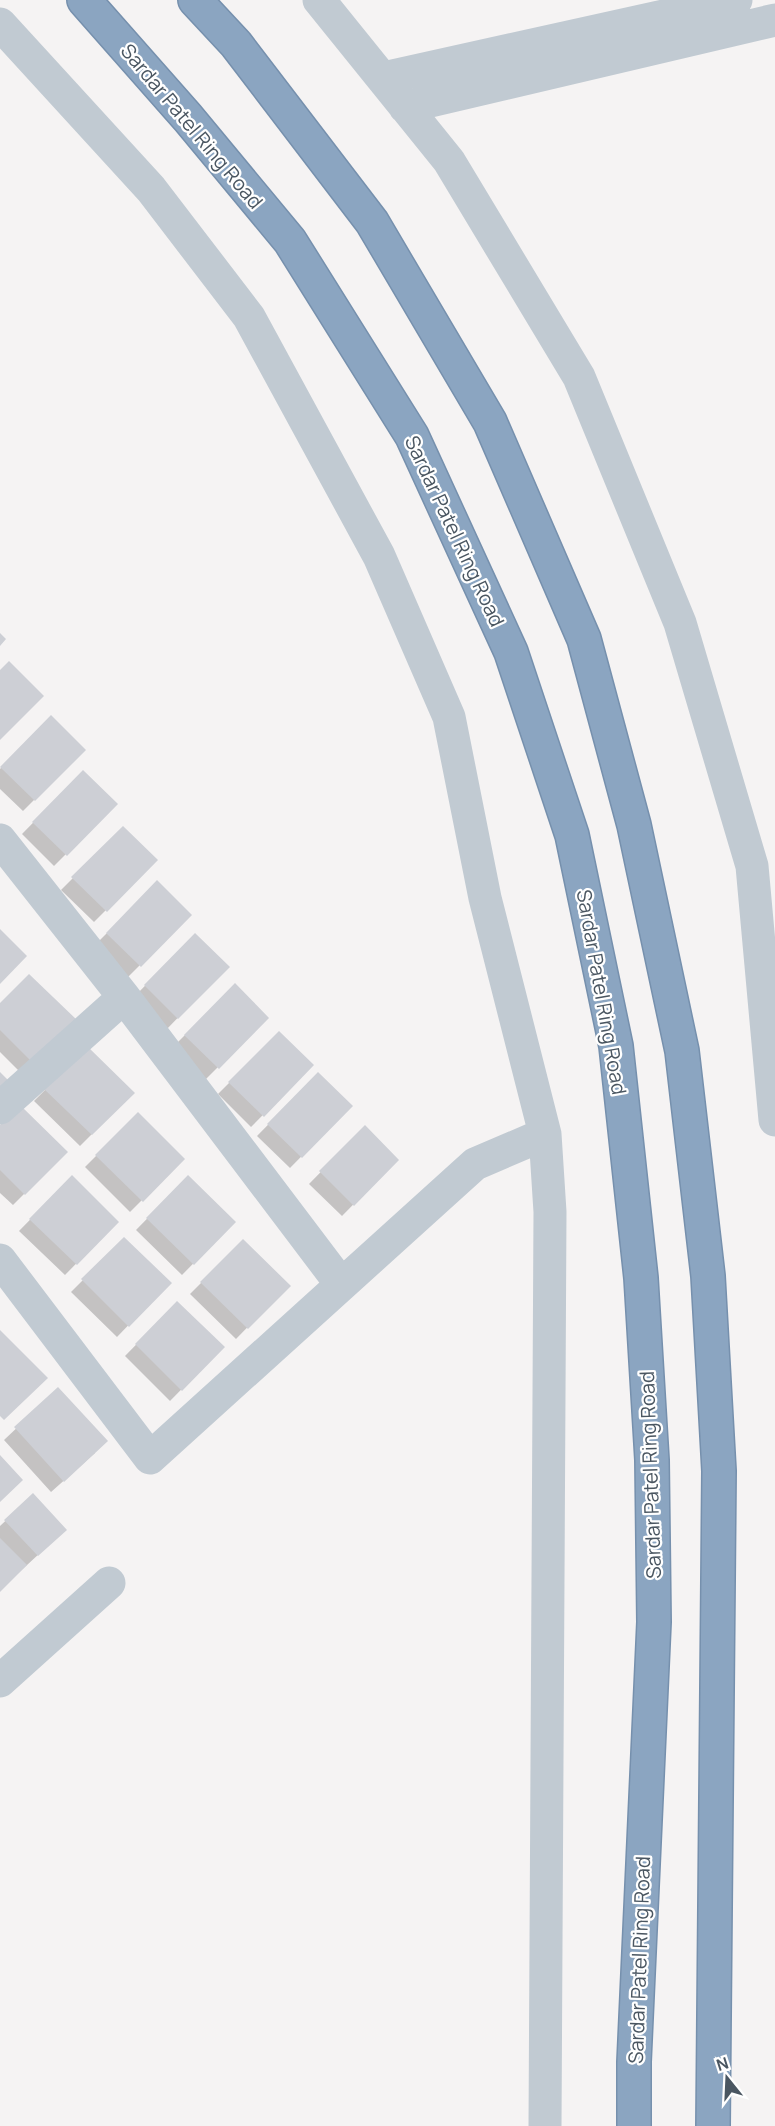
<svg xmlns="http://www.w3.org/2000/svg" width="775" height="2126" viewBox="0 0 775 2126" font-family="Manrope,sans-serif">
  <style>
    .shadow { fill: #0003 }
    .building { fill: #cdcfd5 }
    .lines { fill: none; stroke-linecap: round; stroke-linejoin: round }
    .highway-casing { stroke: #7690ad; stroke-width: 36 }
    .minor { stroke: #c1cad2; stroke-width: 33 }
    .highway { stroke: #8ba5c1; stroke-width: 33 }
    .labels { text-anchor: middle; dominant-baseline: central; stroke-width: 4.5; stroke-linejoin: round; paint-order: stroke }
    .street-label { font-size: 20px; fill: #4a5661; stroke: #fff }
  </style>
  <rect width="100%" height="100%" fill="#f5f3f3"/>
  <!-- shadow -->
  <path class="shadow" d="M51 717 84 750 23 811 0 789V769Z
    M83 772 116 804 54 866 22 834Z
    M123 828 156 860 94 922 61 890Z
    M157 883 190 915 128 977 95 945Z
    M195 935 227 967 166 1030 134 997Z
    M235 985 267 1018 206 1079 173 1047Z
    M0 1005 75 1020 22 1074 0 1052Z
    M279 1033 312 1065 251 1127 218 1094Z
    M87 1048 133 1093 80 1146 34 1101Z
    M318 1074 351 1106 290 1168 257 1136Z
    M138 1114 183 1159 130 1212 85 1167Z
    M0 1127 66 1152 13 1205 0 1193Z
    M365 1127 397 1160 342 1216 309 1184Z
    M72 1177 117 1222 65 1275 19 1231Z
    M188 1177 234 1222 182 1275 136 1230Z
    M124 1239 169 1283 117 1337 71 1292Z
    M243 1241 288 1286 236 1339 190 1294Z
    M177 1303 223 1347 170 1401 125 1356Z
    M58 1389 95 1453 51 1492 4 1440Z
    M33 1495 53 1541 0 1590V1526Z"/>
  <!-- building -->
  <path class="building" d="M0 633 6 639 0 646Z
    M9 661 44 696 0 740V670Z
    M51 715 86 750 35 801 0 767Z
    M83 770 118 804 67 856 32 822Z
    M123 826 158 860 107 912 71 877Z
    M157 880 192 915 141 967 106 933Z
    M0 929 27 956 0 984Z
    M195 933 230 967 178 1019 144 985Z
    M29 974 77 1020 34 1064 0 1030V1003Z
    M235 983 269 1018 219 1069 184 1035Z
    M279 1031 314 1065 264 1117 228 1082Z
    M87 1046 135 1093 92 1135 44 1089Z
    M0 1072 11 1083 0 1094Z
    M318 1072 353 1106 302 1158 267 1124Z
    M20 1105 68 1152 25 1195 0 1170V1125Z
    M138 1112 185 1159 143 1202 95 1155Z
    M365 1125 399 1160 354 1206 319 1171Z
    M72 1175 119 1222 77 1265 29 1219Z
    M188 1175 236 1222 194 1265 146 1218Z
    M124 1237 172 1283 129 1327 81 1279Z
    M243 1239 291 1286 248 1329 200 1282Z
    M177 1301 225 1347 182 1391 135 1344Z
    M0 1330 48 1378 4 1420 0 1416Z
    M58 1387 108 1441 64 1482 14 1427Z
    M0 1455 23 1480 0 1502Z
    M33 1493 67 1530 38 1556 4 1520Z
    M0 1538 27 1565 0 1592Z"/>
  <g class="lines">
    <defs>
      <path id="highway" d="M84 0 188 118 290 241 412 436 511 652 572 835 616 1046 641 1278 652 1460 654 1622 634 2062V2126
        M195 0 236 44 372 222 490 422 584 639 634 825 682 1051 708 1276 719 1471 713 2126"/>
    </defs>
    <!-- highway casing -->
    <use href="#highway" class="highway-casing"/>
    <!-- minor -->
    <path class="minor" d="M319 0 449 161 579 377 680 623 752 866 775 1120
      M0 24 151 189 249 317 379 556 449 717 485 898 545 1134 550 1212 545 2126
      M383 78 736 0
      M405 107 775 20
      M0 840 124 997 341 1284
      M0 1108 124 997
      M0 1260 150 1458 475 1164 545 1134
      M0 1681 109 1583"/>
    <!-- highway -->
    <use href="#highway" class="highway"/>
  </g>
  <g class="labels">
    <!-- street labels -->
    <g class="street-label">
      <text transform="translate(192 126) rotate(50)">Sardar Patel Ring Road</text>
      <text transform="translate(455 531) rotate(65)">Sardar Patel Ring Road</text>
      <text transform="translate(602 992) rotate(80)">Sardar Patel Ring Road</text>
      <text transform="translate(650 1475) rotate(-92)">Sardar Patel Ring Road</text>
      <text transform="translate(639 1960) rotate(-88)">Sardar Patel Ring Road</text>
    </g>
  </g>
  <!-- north arrow -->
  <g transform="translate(727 2078) rotate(342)" stroke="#ffffff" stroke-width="4.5" paint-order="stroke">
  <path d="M0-4.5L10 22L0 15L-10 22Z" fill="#4a5661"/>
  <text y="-9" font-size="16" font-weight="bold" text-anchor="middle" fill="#4a5661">N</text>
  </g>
</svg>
